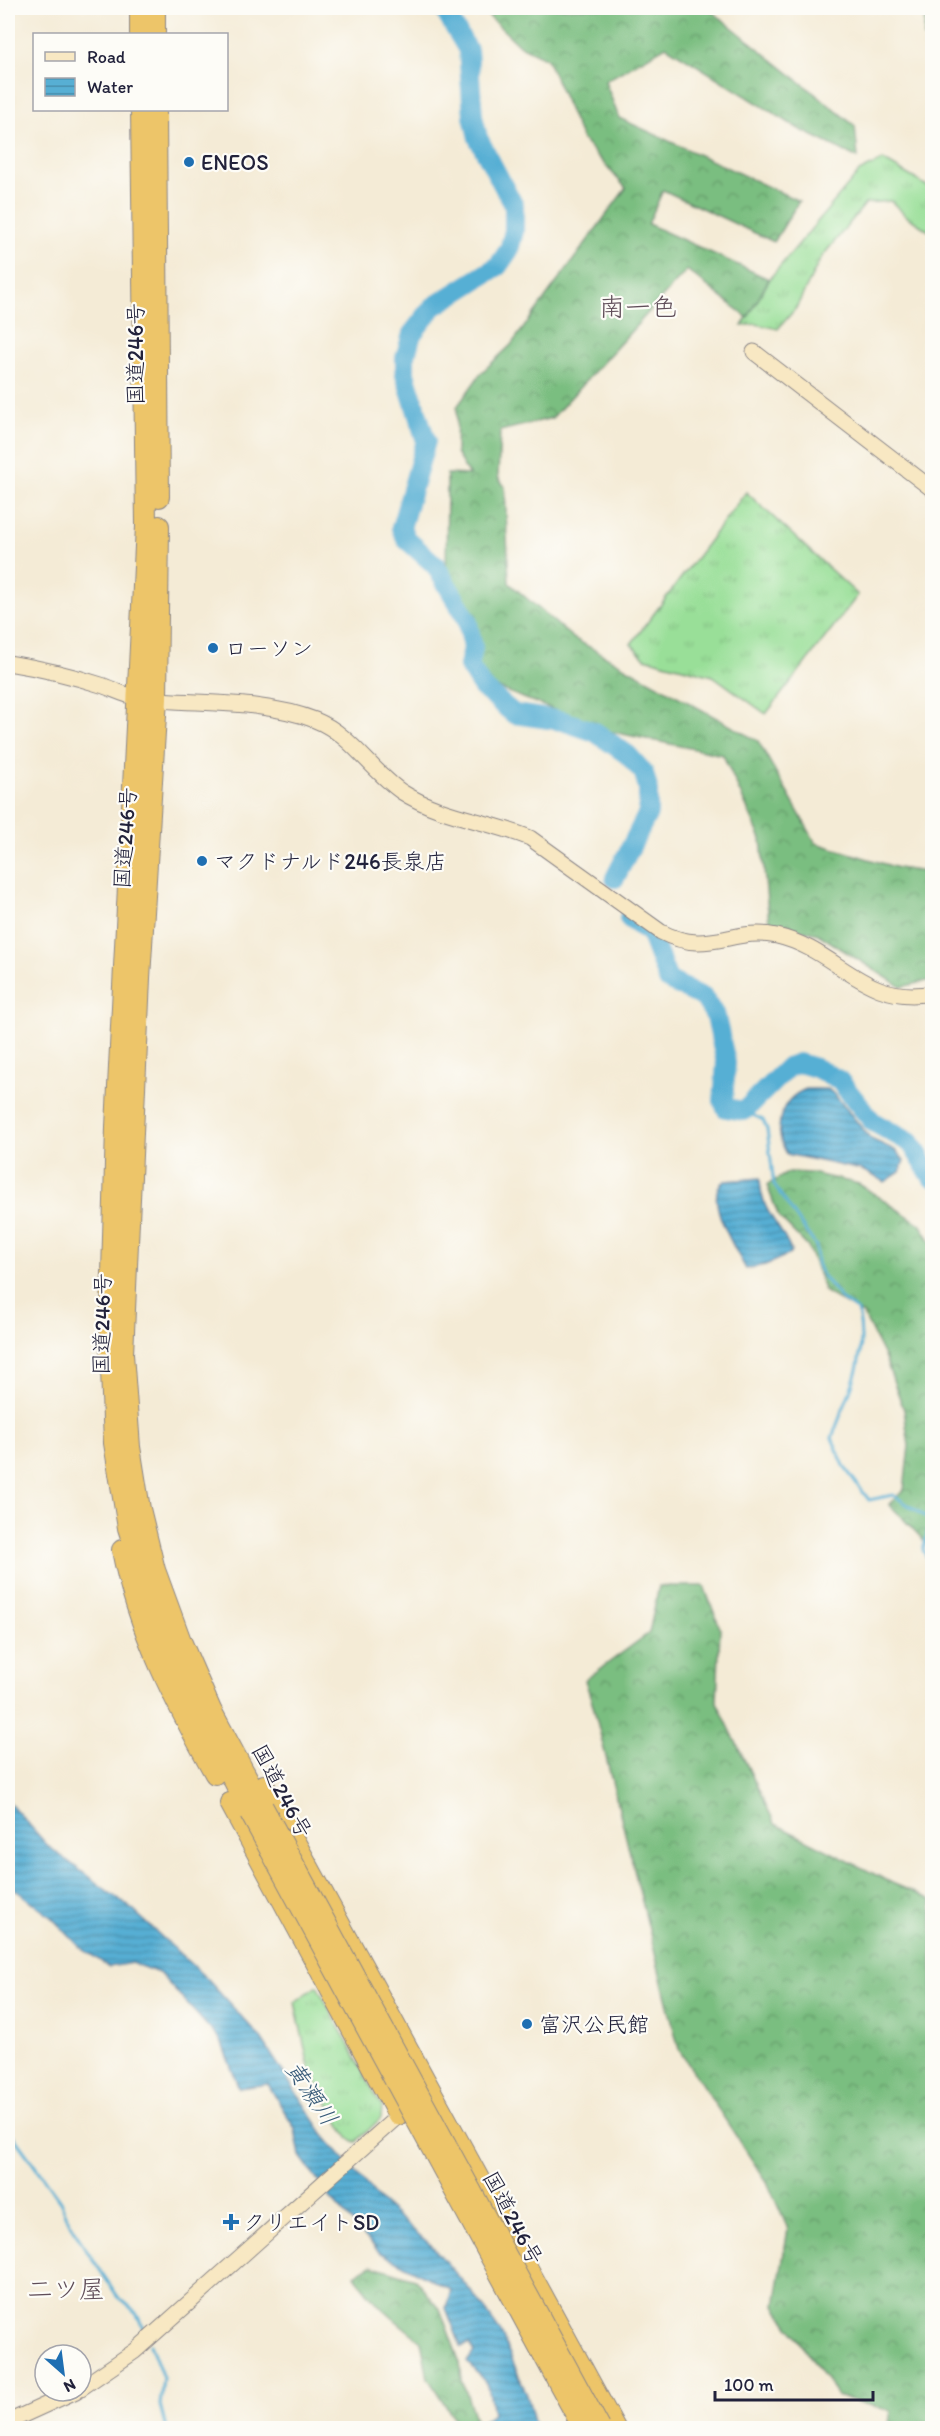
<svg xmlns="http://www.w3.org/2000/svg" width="940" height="2436" viewBox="0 0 940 2436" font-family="Itim,'Klee One',sans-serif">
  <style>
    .grass { fill: url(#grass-tufts); stroke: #5e806a; stroke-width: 1.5 }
    .forest { fill: url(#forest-crowns); stroke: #4e705e; stroke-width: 1.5 }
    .water { fill: url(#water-rules); stroke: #3c6888; stroke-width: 1.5 }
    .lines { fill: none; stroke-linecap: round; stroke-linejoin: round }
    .stream { stroke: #57afd4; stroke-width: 3 }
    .river { stroke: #57afd4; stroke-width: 20 }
    .secondary-casing { stroke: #8b8688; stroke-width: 17 }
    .highway-casing { stroke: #8b8688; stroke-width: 22 }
    .secondary { stroke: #f8e8c3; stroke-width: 15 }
    .highway { stroke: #edc569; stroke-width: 20 }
    .highway-bridge-casing { stroke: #8b8688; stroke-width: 22; stroke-linecap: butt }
    .highway-bridge { stroke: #edc569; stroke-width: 20 }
    .poi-dot { fill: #1f6fb2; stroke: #fdfcf7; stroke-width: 2 }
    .labels { text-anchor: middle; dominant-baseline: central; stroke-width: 4.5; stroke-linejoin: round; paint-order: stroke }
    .poi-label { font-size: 22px; fill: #22223b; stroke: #fdfcf7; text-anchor: start }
    .street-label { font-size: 22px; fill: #22223b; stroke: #fdfcf7 }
    .water-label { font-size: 24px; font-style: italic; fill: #375a78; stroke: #fdfcf7 }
    .quarter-label { font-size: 26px; fill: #604e59; stroke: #fdfcf7 }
  </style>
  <defs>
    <pattern id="grass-tufts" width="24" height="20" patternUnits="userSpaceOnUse" patternTransform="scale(1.5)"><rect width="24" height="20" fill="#99df98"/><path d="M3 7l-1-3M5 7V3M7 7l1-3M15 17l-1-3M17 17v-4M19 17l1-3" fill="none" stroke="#84bf84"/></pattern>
    <pattern id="forest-crowns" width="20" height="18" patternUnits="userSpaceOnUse" patternTransform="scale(1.5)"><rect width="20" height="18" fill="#7abe80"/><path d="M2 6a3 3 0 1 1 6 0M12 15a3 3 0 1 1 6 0" fill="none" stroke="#649a6a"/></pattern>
    <pattern id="water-rules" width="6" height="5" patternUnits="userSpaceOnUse" patternTransform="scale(1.5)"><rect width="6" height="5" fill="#57afd4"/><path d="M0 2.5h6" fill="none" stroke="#488ead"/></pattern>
  </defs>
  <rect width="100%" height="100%" fill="#fdfcf7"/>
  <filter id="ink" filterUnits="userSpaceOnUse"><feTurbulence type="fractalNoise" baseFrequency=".0167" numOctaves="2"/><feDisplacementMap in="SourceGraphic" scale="12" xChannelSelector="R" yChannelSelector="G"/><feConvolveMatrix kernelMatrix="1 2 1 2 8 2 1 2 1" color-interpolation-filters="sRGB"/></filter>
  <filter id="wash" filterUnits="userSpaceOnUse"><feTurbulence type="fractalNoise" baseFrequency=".008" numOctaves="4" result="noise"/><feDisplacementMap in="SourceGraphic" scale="24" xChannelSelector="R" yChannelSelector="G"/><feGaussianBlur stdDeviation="1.35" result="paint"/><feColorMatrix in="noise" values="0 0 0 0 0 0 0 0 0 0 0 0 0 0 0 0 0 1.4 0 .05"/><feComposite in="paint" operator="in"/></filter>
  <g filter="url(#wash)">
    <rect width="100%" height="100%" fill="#f4ebd6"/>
    <!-- grass -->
    <path class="grass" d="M883 160 932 189V233L906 216 891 201 866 203 821 258 796 308 778 329 756 324 742 326 771 277 859 172Z
      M746 492 858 595 766 714 713 676 645 658 631 644Z
      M317 1986 382 2107 381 2118 356 2142 348 2138 310 2072 295 2002Z"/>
    <!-- forest -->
    <path class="forest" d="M480 8H708L855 126 858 158 799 129 666 46 605 81 619 118 799 201 774 242 663 190 648 224 769 279 748 318 687 270 552 418 500 431 498 477 505 487 509 583 573 638 758 741 816 843 898 868 932 873V980L901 987 818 934 769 922 761 839 723 755 608 731 485 683 446 586 447 474 469 475 456 453 457 407 481 373 511 345 626 188 582 139 547 59 520 46Z
      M925 8H932V42L924 38Z
      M789 1172 811 1173 859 1184 920 1224 932 1243V1549L889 1504 904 1490 909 1446 904 1410 885 1358 863 1314 825 1292 808 1247 779 1217 767 1185Z
      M659 1586H704L720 1628 717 1702 775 1824 892 1883 932 1900V2428H888L891 2411 837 2396 775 2305 788 2229 768 2184 679 2050 593 1705 585 1680 649 1633Z
      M371 2265 415 2279 440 2309 460 2363 462 2380 477 2425 475 2428H465L456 2422 428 2378 421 2341C396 2321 372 2303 355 2275Z"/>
    <!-- water -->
    <path class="water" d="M806 1089H828L835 1095 871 1139 895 1150 904 1160 900 1172 885 1182 862 1170 787 1154C773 1130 778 1100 806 1089Z
      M760 1178C761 1215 779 1220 791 1251L790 1254 765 1265 746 1269C737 1252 700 1193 725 1181Z
      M8 1801 48 1846 134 1911 208 1980 260 2037 326 2138 382 2203 432 2246 476 2297 500 2331 527 2395 536 2428H483L477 2425 493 2413 488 2385 467 2362 474 2352 469 2344 461 2347 446 2308 451 2290 379 2252 329 2196 300 2156 295 2129 268 2084 239 2088 221 2041 159 1973 132 1963 109 1967 80 1947 52 1918 8 1884Z"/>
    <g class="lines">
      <!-- stream -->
      <path class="stream" d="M744 1111 763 1120 767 1129 774 1185 816 1246 817 1263 822 1275 843 1301 858 1311C869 1362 848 1392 832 1438L845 1468 869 1500 893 1495 931 1520 923 1550 932 1566
        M8 2129 60 2201 72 2228 118 2297 136 2312 146 2335
        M150 2344 163 2378 160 2405 166 2428"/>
      <!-- river -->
      <path class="river" d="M443 8 468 50 473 116 478 138 514 206V231L509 250 498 266 433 307 412 334 405 358V374L426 441 401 528 406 539 435 565 467 619 473 648 469 666 482 687 514 714 563 721 595 732 628 755 644 773 648 789V813L615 878
        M629 918 650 933 668 980 704 998 716 1017 726 1063 723 1101 726 1108 744 1111 788 1067 799 1063 816 1068 839 1080 873 1122 911 1143 932 1177"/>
    </g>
  </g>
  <g filter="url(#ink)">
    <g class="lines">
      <defs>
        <path id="secondary" d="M754 352 932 489
          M8 663C39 668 70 675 101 685 113 689 126 696 139 698 195 705 262 699 315 720 351 734 371 771 402 792 441 817 489 821 530 838L661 932C709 957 732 926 777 936 838 950 863 1006 932 993
          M81 2388 135 2351 407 2108
          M8 2422 76 2391"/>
        <path id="highway" d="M140 8V34
          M155 8V34
          M141 110 146 526 116 1127 110 1347 114 1443 128 1528 167 1648 250 1813
          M156 110 159 497
          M159 526 157 699 140 978 123 1354 130 1447 140 1509 155 1570 181 1641 211 1710 263 1807
          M122 1550C137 1629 176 1704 215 1774
          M264 1785 615 2428
          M230 1803 398 2115"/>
      </defs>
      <!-- secondary casing -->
      <use href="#secondary" class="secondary-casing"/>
      <!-- highway casing -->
      <use href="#highway" class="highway-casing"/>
      <!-- secondary -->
      <use href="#secondary" class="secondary"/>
      <!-- highway -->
      <use href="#highway" class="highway"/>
      <defs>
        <path id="highway-bridge" d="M263 1807 600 2428
          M250 1813 583 2428"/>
      </defs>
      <!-- highway-bridge casing -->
      <use href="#highway-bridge" class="highway-bridge-casing"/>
      <!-- highway-bridge -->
      <use href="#highway-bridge" class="highway-bridge"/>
    </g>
  </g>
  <!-- markers -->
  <g class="poi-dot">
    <circle cx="189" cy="162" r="6"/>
    <circle cx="213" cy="648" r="6"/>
    <circle cx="202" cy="861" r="6"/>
    <circle cx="527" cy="2024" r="6"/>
    <path d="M228 2213h6v6h6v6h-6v6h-6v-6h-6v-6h6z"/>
  </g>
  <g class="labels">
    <!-- poi labels -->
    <g class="poi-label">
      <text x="201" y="162">ENEOS</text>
      <text x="225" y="648">ローソン</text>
      <text x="214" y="861">マクドナルド246長泉店</text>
      <text x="539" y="2024">富沢公民館</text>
      <text x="243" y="2222">クリエイトSD</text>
    </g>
    <!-- street labels -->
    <g class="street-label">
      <text transform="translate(135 354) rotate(-90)">国道246号</text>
      <text transform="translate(125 838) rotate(-86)">国道246号</text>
      <text transform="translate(102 1324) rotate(-89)">国道246号</text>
      <text transform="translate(282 1791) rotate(62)">国道246号</text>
      <text transform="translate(513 2218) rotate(62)">国道246号</text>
    </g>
    <!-- water labels -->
    <g class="water-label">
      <text transform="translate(312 2093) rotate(56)">黄瀬川</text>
    </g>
    <!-- quarter labels -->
    <g class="quarter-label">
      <text x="638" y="307">南一色</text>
      <text x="66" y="2289">二ツ屋</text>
    </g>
  </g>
  <!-- margin -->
  <rect width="940" height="2436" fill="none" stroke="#fdfcf7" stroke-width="30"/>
  <!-- legend -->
  <rect x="33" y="33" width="195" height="78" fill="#fdfcf7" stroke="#a5a5ac" stroke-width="1.5"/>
  <rect x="45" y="52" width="30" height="9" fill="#f8e8c3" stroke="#a5a5ac" stroke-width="1.5"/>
  <text x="87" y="63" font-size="18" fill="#22223b">Road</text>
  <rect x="45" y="78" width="30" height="18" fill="url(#water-rules)" stroke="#a5a5ac" stroke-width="1.5"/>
  <text x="87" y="93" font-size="18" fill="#22223b">Water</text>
  <!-- north arrow -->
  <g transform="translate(63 2373) rotate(152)"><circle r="28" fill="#fdfcf7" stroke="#a5a5ac" stroke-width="1.5"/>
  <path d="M0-4.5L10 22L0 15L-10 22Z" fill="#1f6fb2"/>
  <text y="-9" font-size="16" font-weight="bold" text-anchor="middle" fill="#22223b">N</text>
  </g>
  <!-- scale -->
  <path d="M715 2391v9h158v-9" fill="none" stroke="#22223b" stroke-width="3"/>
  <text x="724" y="2391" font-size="18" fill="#22223b" stroke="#fdfcf7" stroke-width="4.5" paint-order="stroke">100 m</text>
</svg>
